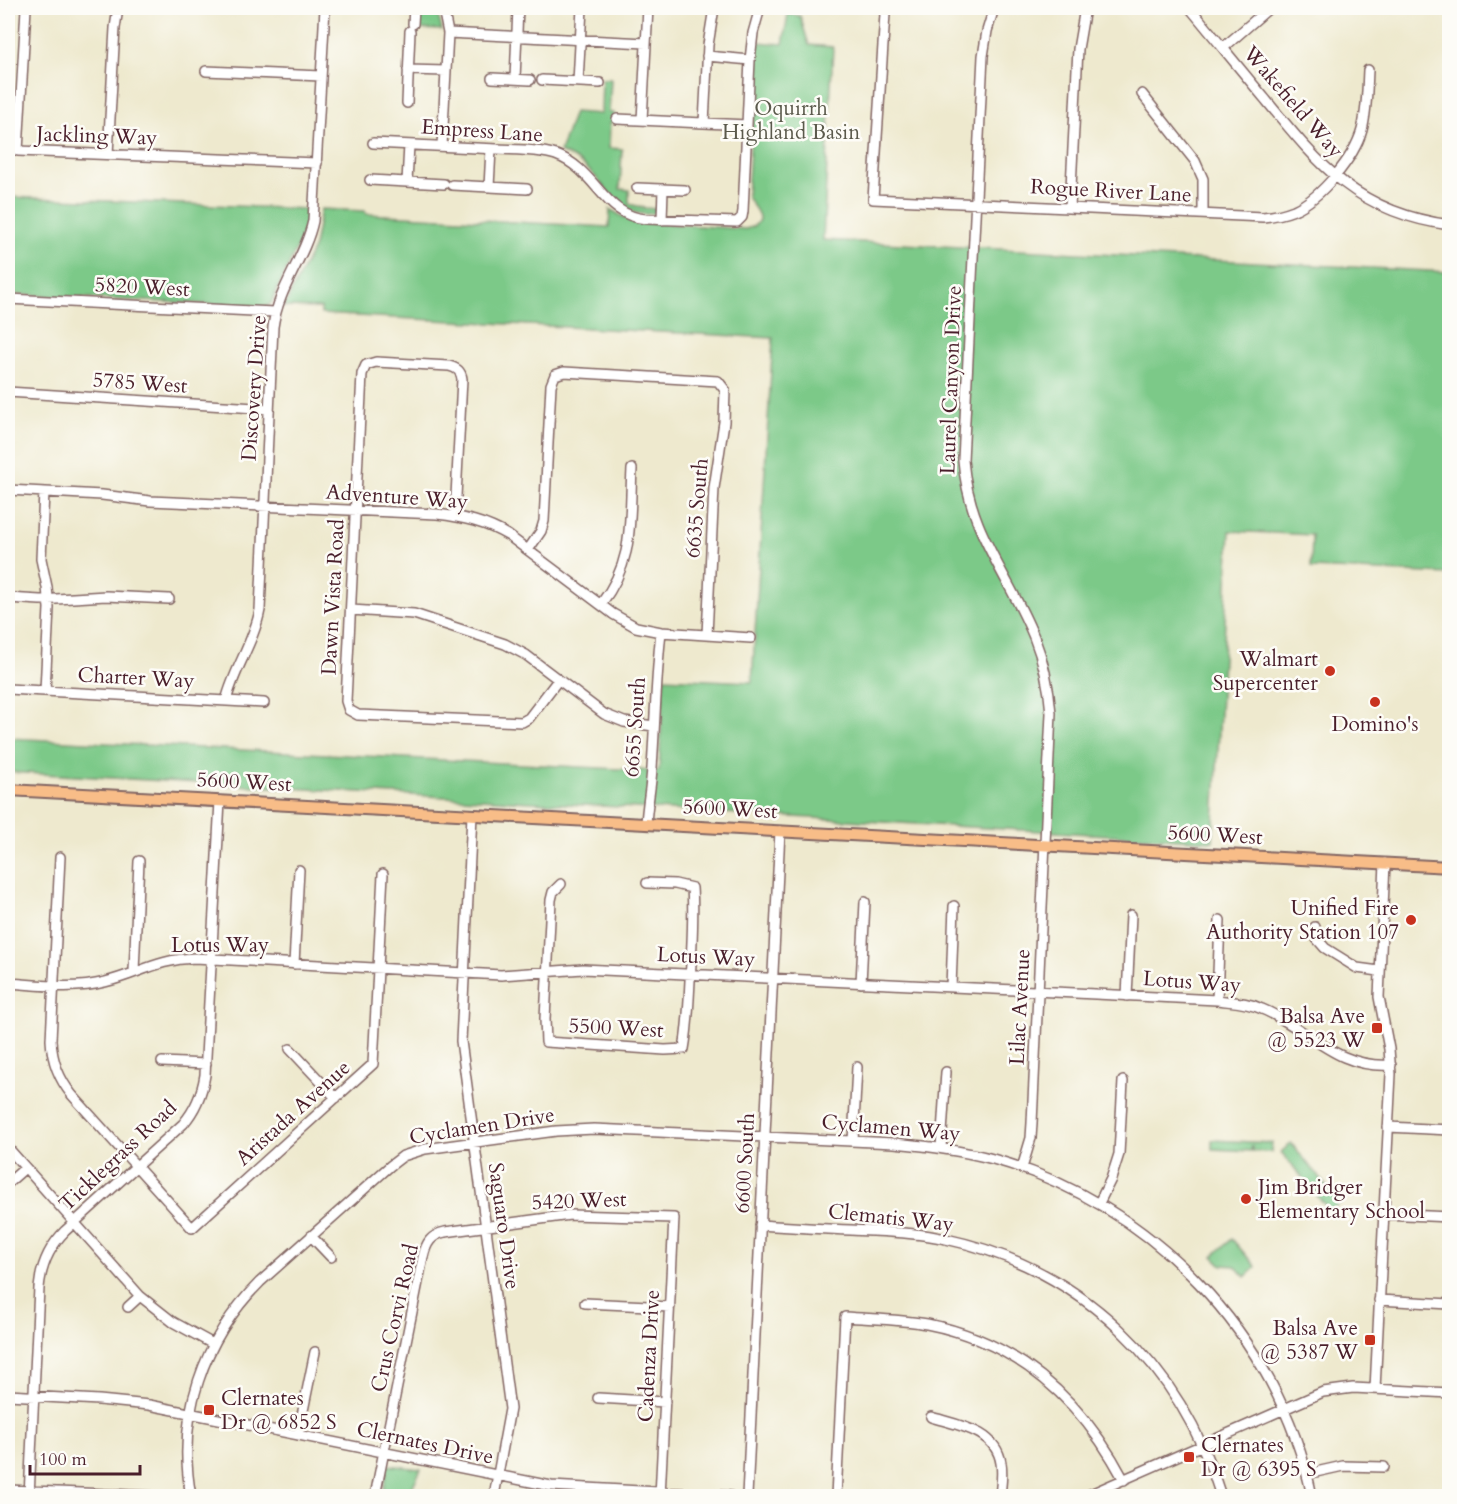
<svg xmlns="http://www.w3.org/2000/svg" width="1457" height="1504" viewBox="0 0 1457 1504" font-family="Cardo,serif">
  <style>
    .green { fill: #7bc988; stroke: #62745a; stroke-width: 1.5 }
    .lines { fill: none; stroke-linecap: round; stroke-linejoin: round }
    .minor-casing { stroke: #836664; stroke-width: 12 }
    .major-casing { stroke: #836664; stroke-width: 14 }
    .minor { stroke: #fff; stroke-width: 9 }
    .major { stroke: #f8bd88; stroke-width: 10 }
    .poi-dot { fill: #c8321e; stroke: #fdfcf7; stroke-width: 2 }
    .labels { text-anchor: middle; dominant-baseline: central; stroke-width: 5; stroke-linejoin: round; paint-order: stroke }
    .street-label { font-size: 21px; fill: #4a1f2b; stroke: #fdfcf7 }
    .park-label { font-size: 21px; fill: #5b5a4c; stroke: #fdfcf7 }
    .poi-label { font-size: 21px; fill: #4a1f2b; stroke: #fdfcf7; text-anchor: end }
  </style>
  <rect width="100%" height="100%" fill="#fdfcf7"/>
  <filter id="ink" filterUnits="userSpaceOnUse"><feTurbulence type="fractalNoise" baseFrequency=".0167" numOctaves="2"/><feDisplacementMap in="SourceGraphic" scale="12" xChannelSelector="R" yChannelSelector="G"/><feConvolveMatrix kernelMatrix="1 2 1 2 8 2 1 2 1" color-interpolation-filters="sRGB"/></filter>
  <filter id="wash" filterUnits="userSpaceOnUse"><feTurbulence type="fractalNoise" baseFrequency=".008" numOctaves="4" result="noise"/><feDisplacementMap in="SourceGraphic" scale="24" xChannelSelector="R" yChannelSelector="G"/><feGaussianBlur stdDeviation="1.35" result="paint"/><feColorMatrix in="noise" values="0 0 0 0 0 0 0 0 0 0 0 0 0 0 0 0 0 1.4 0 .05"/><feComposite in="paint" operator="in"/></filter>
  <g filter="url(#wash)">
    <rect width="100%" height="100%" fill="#eee9ce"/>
    <!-- green -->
    <path class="green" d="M418 8H436L442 30 417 29Z
      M788 14 800 16 809 45 833 47 823 240 1449 272V574L1311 568 1312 535 1230 531 1213 841 8 772V738L659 771 664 678 752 682 773 338 321 314V308L284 307 314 246 321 209 365 211 366 214 609 227 610 209 623 217 639 222 746 229C772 221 752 208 747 196L757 42 783 44Z
      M602 79H611L609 113H614V122H610L609 148 622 149 620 189 629 190V204L645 208 658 209 654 213C623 220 609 190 591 172 582 162 571 157 560 152L574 112 601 114Z
      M8 197 308 209C304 244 284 270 272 302L268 306 262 307 8 294Z
      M1212 1140 1272 1143 1271 1152 1252 1151V1145L1251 1151 1212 1149Z
      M1291 1143 1340 1203 1330 1211 1281 1152Z
      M1232 1239 1256 1267 1245 1277 1235 1266 1222 1265 1213 1256Z
      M388 1465 421 1469 408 1496H382Z"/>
  </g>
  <g filter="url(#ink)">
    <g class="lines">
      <defs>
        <path id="minor" d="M26 8 18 151 317 163
          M994 8 987 31 983 56 963 460C969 533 1008 573 1034 637 1044 662 1049 687 1051 713L1032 1123 1031 1138 1022 1168
          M1190 8C1215 38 1240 69 1266 100 1320 166 1358 213 1450 225
          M885 14 873 199 1263 217C1274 216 1284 214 1294 210 1321 198 1354 158 1362 130 1367 111 1367 90 1368 70
          M413 24 414 8
          M448 33 646 43
          M1223 48 1269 8
          M707 56 750 60
          M408 70 446 71
          M206 71 321 76
          M492 78 530 80
          M515 79 518 8
          M542 80 600 83
          M578 82 582 8
          M1142 94 1195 161 1203 179V214
          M407 103 410 31
          M617 119 747 125
          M642 120 648 8
          M704 123 708 45 714 8
          M373 143C414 145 455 147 497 149 516 150 537 149 556 155 597 170 603 216 646 219L737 222 742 217 743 211 750 60 753 33 760 8
          M442 146 448 33 443 8
          M108 154 115 28 118 8
          M370 180 444 184
          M407 182 409 145
          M452 185 527 189
          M489 187 491 149
          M637 188 685 190
          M1070 207 1078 49 1085 8
          M662 220 663 189
          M8 299 275 312
          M8 392 269 409
          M8 490 102 495 150 501 437 514C463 517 486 522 509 536L613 614 636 627 661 632 751 638
          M44 492 41 559 47 587 49 608 45 691
          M455 516 462 379C461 371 457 368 449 366L376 362 366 365 362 374 346 701 349 710 358 715 522 722 529 718 558 680
          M528 550 541 531 544 521 551 385 555 375 564 372 718 381 725 390 724 422 714 488 707 635
          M8 598 40 600 106 596 169 599
          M601 604C635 560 629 522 632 469
          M351 610 414 614 505 644 526 655 604 714 624 722 654 726
          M8 689 264 703
          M226 701C234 669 254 642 260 610L273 327C278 288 305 258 313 221L325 8
          M472 815 461 1041 510 1409 494 1496
          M646 824C647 805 651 787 652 768 655 723 656 677 661 632
          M60 857 51 1040C52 1062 59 1079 72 1095L192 1228 373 1064 383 874
          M561 884 553 892 551 900 545 1019 546 1042 665 1050 684 1049C689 1021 689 992 691 964 692 939 694 914 692 888L675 884 647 883
          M1315 927 1317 939 1325 948 1357 968 1379 971
          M294 964 299 870
          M134 971 139 861
          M8 983C39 985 74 990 105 982 138 974 158 959 195 958L501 975 583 969 1217 1000C1232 1002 1248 1002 1262 1009 1309 1028 1335 1069 1391 1065
          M861 983 865 902
          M951 987 954 906
          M1127 996 1131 915
          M1217 1000 1220 920
          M290 1049 336 1098
          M162 1062 206 1064
          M1388 1127 1450 1130
          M853 1141 857 1067
          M8 1148 140 1296 173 1322 213 1344
          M941 1148 946 1072
          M8 1183 25 1168
          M1099 1203 1111 1179 1119 1154 1123 1081
          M1384 1214 1450 1217
          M760 1225C790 1227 821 1229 851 1230 883 1232 915 1232 946 1239 1082 1268 1181 1365 1221 1496
          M311 1236 331 1257
          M1379 1300 1450 1304
          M585 1303 670 1307
          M128 1307 140 1296
          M1375 1389 1391 1074 1389 1049 1379 997 1385 863
          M8 1395 99 1400 149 1405 551 1486 730 1496
          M598 1398 665 1402
          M931 1417C957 1425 996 1430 1001 1463 1003 1474 1001 1486 1000 1496
          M298 1435 315 1352
          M1307 1474 1343 1466 1384 1467
          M8 1490 154 1496
          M29 1496 39 1288C41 1265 49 1247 65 1231L183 1124C196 1109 202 1094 205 1075L220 801
          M191 1496C176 1417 203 1339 260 1282L390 1166 403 1156 425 1149 556 1131 594 1129 894 1143C927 1146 960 1150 993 1159 1151 1203 1278 1334 1312 1496
          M375 1496 423 1257C426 1243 431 1235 445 1232L570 1215 674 1218 660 1496
          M747 1496 780 831
          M836 1496 845 1317C872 1319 900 1319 927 1324 1018 1342 1081 1399 1124 1480
          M1086 1496 1323 1392 1353 1388 1450 1393"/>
        <path id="major" d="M8 790 1450 867"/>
      </defs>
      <!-- minor casing -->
      <use href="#minor" class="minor-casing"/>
      <!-- major casing -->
      <use href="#major" class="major-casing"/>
      <!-- minor -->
      <use href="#minor" class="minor"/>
      <!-- major -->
      <use href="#major" class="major"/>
    </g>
  </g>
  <!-- markers -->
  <g class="poi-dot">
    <circle cx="1330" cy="671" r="6"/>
    <circle cx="1375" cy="702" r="6"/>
    <circle cx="1411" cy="920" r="6"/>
    <rect x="1371" y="1022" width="12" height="12" rx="3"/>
    <circle cx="1246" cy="1199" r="6"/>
    <rect x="1364" y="1334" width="12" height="12" rx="3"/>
    <rect x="203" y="1404" width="12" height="12" rx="3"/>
    <rect x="1183" y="1451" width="12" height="12" rx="3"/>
  </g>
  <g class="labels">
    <!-- street labels -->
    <g class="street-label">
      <text transform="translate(1293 102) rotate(49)">Wakefield Way</text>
      <text transform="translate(482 131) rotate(4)">Empress Lane</text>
      <text transform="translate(97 136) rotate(2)">Jackling Way</text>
      <text transform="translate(1111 191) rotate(3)">Rogue River Lane</text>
      <text transform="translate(142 287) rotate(3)">5820 West</text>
      <text transform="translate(951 380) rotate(-88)">Laurel Canyon Drive</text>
      <text transform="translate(140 383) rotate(4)">5785 West</text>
      <text transform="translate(254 388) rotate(-86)">Discovery Drive</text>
      <text transform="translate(397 497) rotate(4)">Adventure Way</text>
      <text transform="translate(697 508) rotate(-85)">6635 South</text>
      <text transform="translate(333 597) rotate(-87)">Dawn Vista Road</text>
      <text transform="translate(136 678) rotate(3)">Charter Way</text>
      <text transform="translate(635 727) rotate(-86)">6655 South</text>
      <text transform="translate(244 782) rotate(3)">5600 West</text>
      <text transform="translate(730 809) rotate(3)">5600 West</text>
      <text transform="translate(1215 835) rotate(3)">5600 West</text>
      <text x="220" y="945">Lotus Way</text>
      <text transform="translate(706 957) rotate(3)">Lotus Way</text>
      <text transform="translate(1192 982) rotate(4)">Lotus Way</text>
      <text transform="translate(1020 1007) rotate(-87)">Lilac Avenue</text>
      <text transform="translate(616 1028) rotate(3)">5500 West</text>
      <text transform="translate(293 1113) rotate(-42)">Aristada Avenue</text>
      <text transform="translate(482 1126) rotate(-9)">Cyclamen Drive</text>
      <text transform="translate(891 1128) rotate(5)">Cyclamen Way</text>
      <text transform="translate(118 1156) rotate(-43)">Ticklegrass Road</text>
      <text transform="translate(745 1163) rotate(-87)">6600 South</text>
      <text transform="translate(579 1201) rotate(-2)">5420 West</text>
      <text transform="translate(891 1218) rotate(6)">Clematis Way</text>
      <text transform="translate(504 1226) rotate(82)">Saguaro Drive</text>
      <text transform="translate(395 1318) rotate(-77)">Crus Corvi Road</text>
      <text transform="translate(649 1356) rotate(-87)">Cadenza Drive</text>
      <text transform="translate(425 1443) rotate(12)">Clernates Drive</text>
    </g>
    <!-- park labels -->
    <g class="park-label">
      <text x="791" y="108">Oquirrh<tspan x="791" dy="24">Highland Basin</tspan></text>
    </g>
    <!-- poi labels -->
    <g class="poi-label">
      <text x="1318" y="659">Walmart<tspan x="1318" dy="24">Supercenter</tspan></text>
      <text x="1375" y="724" text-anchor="middle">Domino's</text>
      <text x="1399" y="908">Unified Fire<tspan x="1399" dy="24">Authority Station 107</tspan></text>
      <text x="1365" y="1016">Balsa Ave<tspan x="1365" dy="24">@ 5523 W</tspan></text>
      <text x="1258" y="1187" text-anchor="start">Jim Bridger<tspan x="1258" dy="24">Elementary School</tspan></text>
      <text x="1358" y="1328">Balsa Ave<tspan x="1358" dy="24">@ 5387 W</tspan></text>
      <text x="221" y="1398" text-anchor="start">Clernates<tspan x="221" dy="24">Dr @ 6852 S</tspan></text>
      <text x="1201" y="1445" text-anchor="start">Clernates<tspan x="1201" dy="24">Dr @ 6395 S</tspan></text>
    </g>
  </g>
  <!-- margin -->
  <rect width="1457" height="1504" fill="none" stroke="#fdfcf7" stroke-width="30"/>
  <!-- scale -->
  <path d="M30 1465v9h110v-9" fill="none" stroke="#4a1f2b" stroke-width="3"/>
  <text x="39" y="1465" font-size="18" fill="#4a1f2b" stroke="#fdfcf7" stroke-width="4.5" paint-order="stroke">100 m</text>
</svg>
